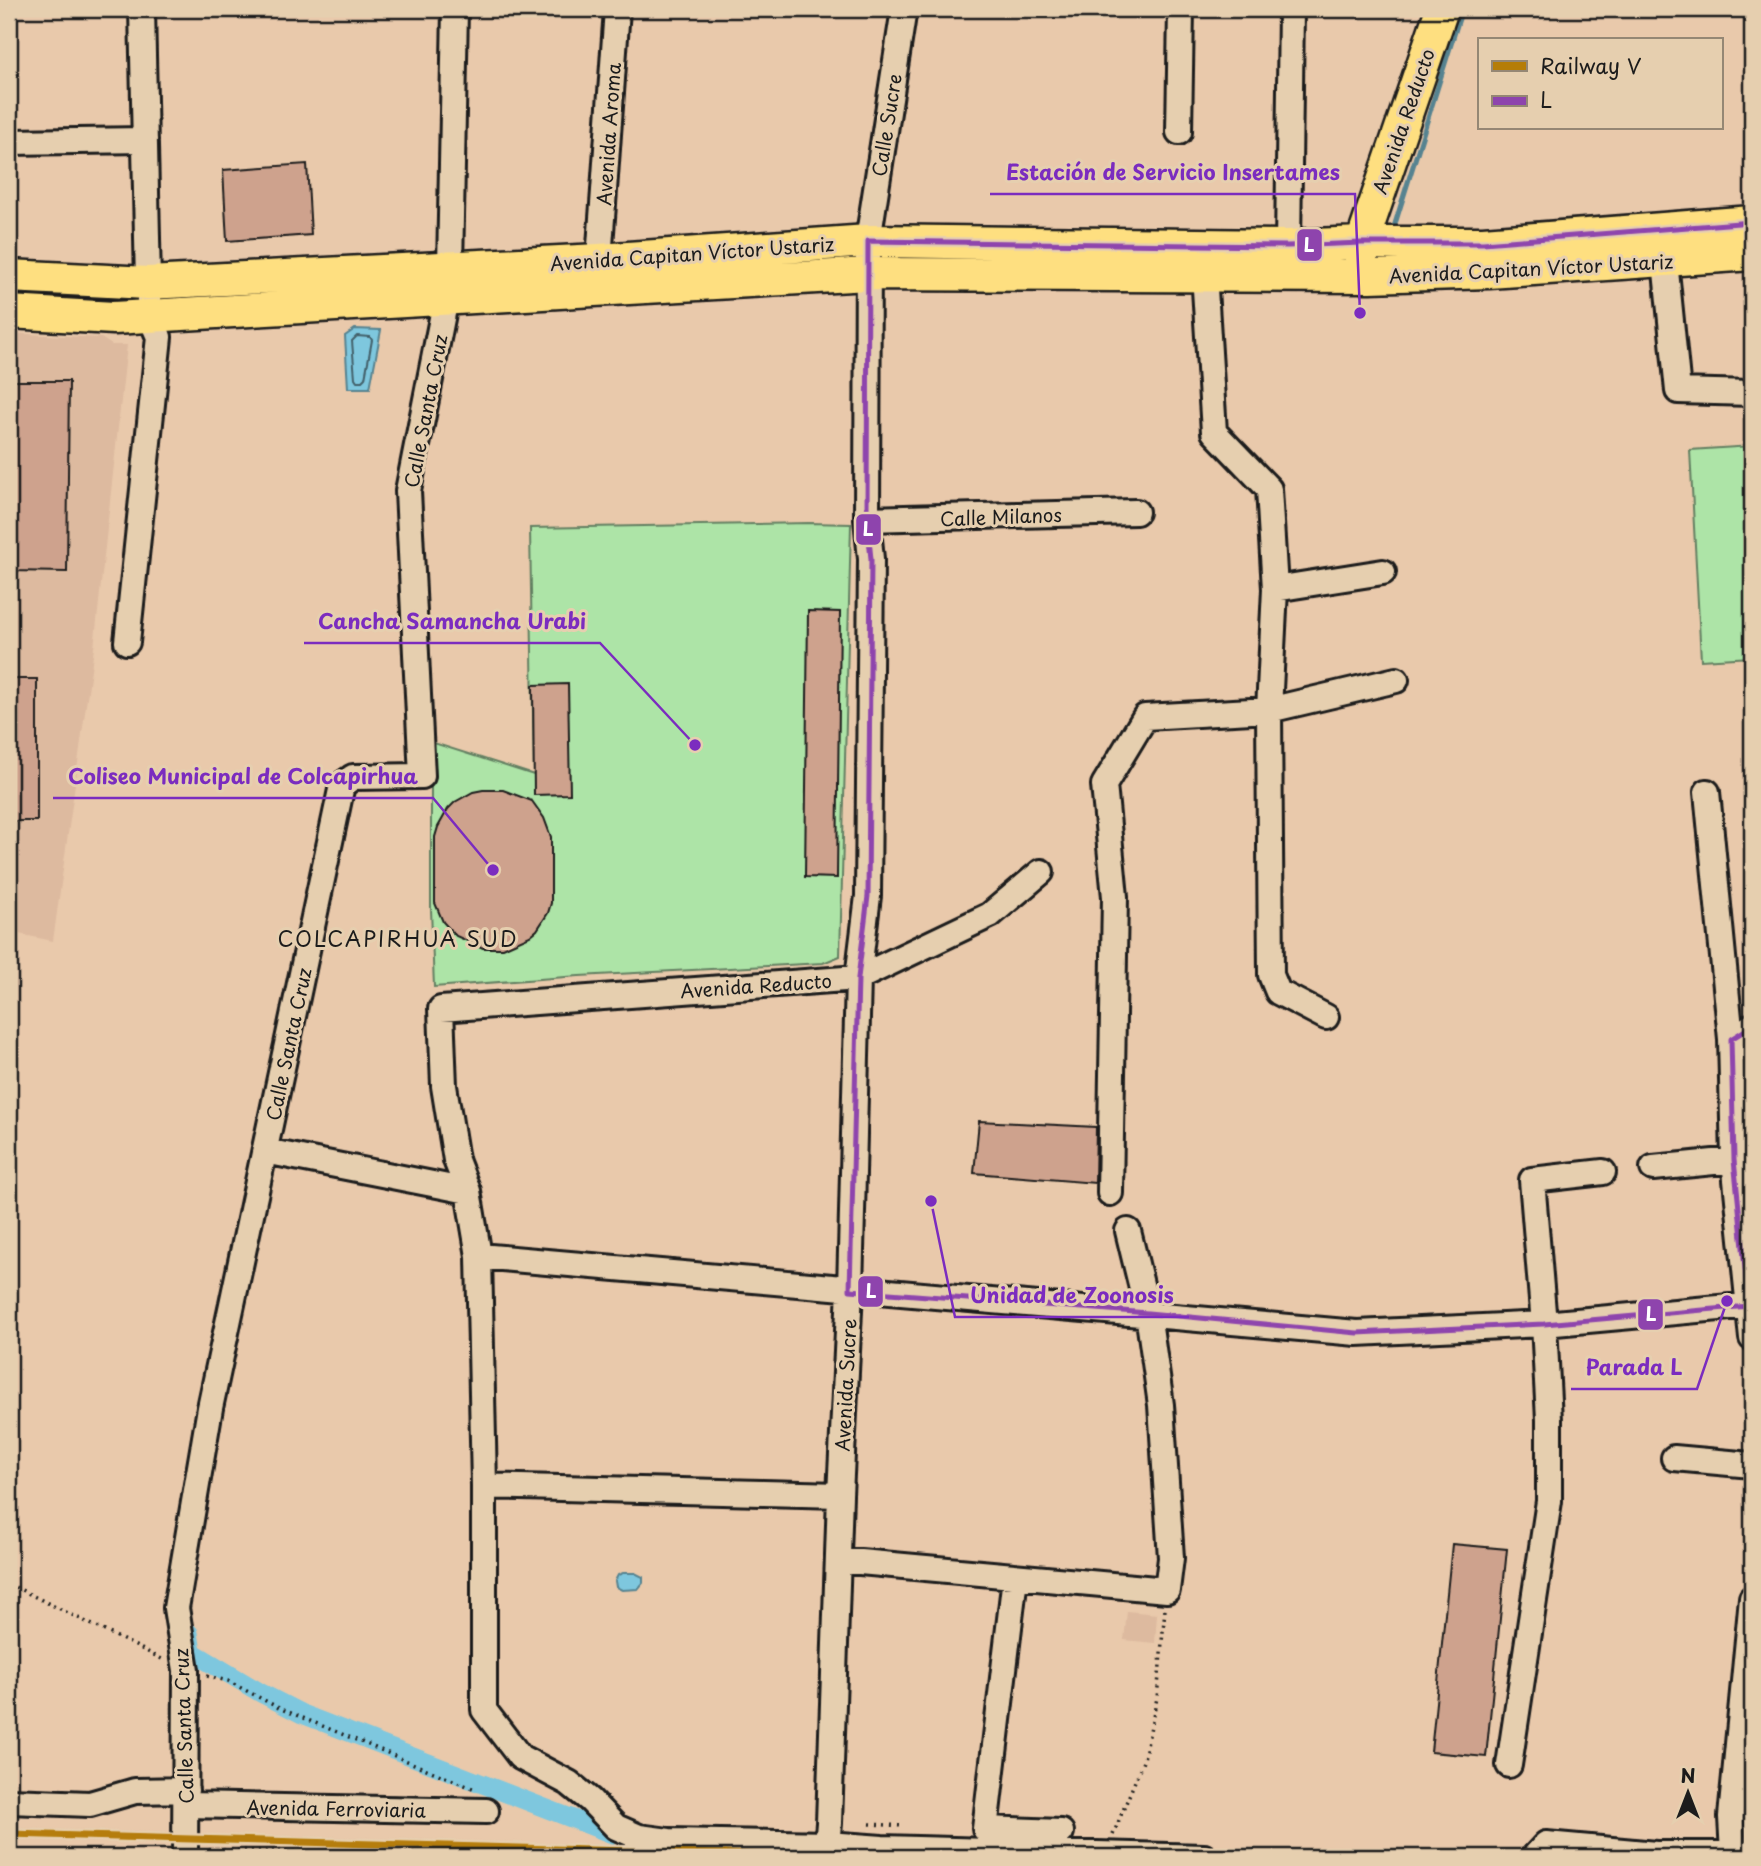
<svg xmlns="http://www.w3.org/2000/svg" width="1761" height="1866" viewBox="0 0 1761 1866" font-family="'Playpen Sans',sans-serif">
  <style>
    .built { fill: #ddba9f }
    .green { fill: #ade4a7; stroke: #648062; stroke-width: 2 }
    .water { fill: #7ec7de; stroke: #578390; stroke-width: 2 }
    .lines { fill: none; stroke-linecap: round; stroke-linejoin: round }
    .shore { stroke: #43606a; stroke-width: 2 }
    .stream { stroke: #578390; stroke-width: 5 }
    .canal { stroke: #7ec7de; stroke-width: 19 }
    .building { fill: #cea28d; stroke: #1c1c1c; stroke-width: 2 }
    .minor-casing { stroke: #1c1c1c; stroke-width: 30 }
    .major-casing { stroke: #1c1c1c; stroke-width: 37 }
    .path { stroke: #1c1c1c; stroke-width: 3.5; stroke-dasharray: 2 5; stroke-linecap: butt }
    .minor { stroke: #e6cfaf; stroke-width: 24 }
    .major { stroke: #fedf80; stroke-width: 32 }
    .bus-1-casing { stroke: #e6cfaf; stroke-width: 10 }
    .bus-1 { stroke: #8e44ad; stroke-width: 5 }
    .rail-1-casing { stroke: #e6cfaf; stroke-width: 12 }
    .rail-1 { stroke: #b57d08; stroke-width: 7 }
    .labels { text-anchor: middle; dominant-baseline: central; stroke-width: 6; stroke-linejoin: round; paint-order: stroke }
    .street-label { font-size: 19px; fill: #1c1c1c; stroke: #e6cfaf }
    .neighbourhood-label { font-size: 21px; letter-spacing: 2px; fill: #1c1c1c; stroke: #e6cfaf }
    .leader { fill: none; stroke: #7b2cbf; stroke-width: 2.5 }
    .callout-dot { fill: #7b2cbf; stroke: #e6cfaf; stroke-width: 2.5 }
    .callout-label { font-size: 21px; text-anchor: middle; font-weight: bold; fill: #7b2cbf; stroke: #e6cfaf; stroke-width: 6; stroke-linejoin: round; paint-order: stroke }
    .line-badge { stroke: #e6cfaf; stroke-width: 2.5 }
    .badge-label { font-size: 19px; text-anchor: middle; font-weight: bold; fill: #fff }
  </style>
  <rect width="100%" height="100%" fill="#e9c9ab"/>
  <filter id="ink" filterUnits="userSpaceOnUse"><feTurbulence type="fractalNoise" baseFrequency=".0143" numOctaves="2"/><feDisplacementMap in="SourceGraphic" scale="14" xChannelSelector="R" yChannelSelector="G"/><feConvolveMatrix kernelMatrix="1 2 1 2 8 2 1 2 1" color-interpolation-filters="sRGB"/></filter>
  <g filter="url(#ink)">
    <!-- built -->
    <path class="built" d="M9 333 101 338 112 345H127L94 648 53 941 9 932Z
      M1127 1611 1157 1614 1155 1643 1124 1640Z"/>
    <!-- green -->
    <path class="green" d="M1752 446V657L1701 660 1690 450Z
      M809 523 851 524 840 956 823 963 579 976 434 987 431 909V742L534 775 530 528Z"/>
    <!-- water -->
    <path class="water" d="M355 329 381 330 370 388H348L345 336Z
      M623 1573H635L643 1577V1583L638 1589 622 1590 616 1587 615 1581 618 1575Z"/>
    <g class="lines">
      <!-- shore -->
      <path class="shore" d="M357 336 370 337 372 340 365 378 362 381H357L355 378 352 341Z"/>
      <!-- stream -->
      <path class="stream" d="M1394 227 1462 9"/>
      <!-- canal -->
      <path class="canal" d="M189 1633 192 1652 261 1693 302 1714 612 1834"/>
    </g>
    <!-- building -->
    <path class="building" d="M307 164 311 235 227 241 223 170Z
      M9 381H69L67 572 9 571Z
      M808 611 840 612 837 878 805 877Z
      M9 679H37V821H9Z
      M568 684 570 794 534 795 533 685Z
      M483 790H503L532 801 544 818 551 837V903L548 913 537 930 530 936 503 948H483L456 936 443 922 435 903V837L438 827 448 809 455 802 473 792Z
      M979 1121 1096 1127 1095 1183 974 1173Z
      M1452 1544 1507 1549 1486 1757 1431 1752Z"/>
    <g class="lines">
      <defs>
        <path id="minor" d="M1179 132 1181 9
          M9 142 145 140
          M1288 246 1291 9
          M599 260 617 9
          M1665 261 1678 391 1752 393
          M1204 273 1214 432 1269 489 1275 589 1269 710 1271 975 1278 992 1326 1017
          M867 519 1136 512
          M1275 589 1383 572
          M127 642 159 337 150 316 148 283 142 9
          M1707 792 1731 1039 1734 1160 1752 1338
          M1041 872 990 915 858 978 441 1009 444 1086 456 1160 468 1191 479 1256 484 1486V1710L520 1757 569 1783 590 1800 616 1827 639 1837 669 1841 828 1844 882 1848 1204 1857
          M1731 1039 1752 1026
          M265 1151 468 1191
          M1653 1168 1734 1160
          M1110 1193 1115 897 1104 785 1145 717 1269 710 1396 680
          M479 1256 1357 1333 1544 1324 1752 1305
          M1674 1458 1752 1465
          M484 1486 840 1495
          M838 1560 1167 1590 1171 1558 1161 1405 1148 1313 1128 1231
          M1015 1577 985 1829 1061 1832
          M1509 1765 1549 1501V1420L1544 1324 1532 1180 1603 1172
          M9 1801 90 1804 135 1791 186 1790
          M186 1805 486 1811
          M1733 1854 1731 1817 1752 1598
          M185 1857 186 1670 176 1608 210 1408 342 785 353 777 422 776 408 491 446 298 450 268 455 9
          M826 1857 829 1823 840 1495 850 1290 858 978 868 896 871 559 867 519 868 241 904 9
          M1534 1857 1546 1844 1656 1854H1752"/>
        <path id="major" d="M1361 260 1362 243 1442 9
          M9 276 148 283 599 260 868 241 1288 246 1362 243H1483L1752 222
          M9 312 114 318 868 274 1370 276 1489 272 1752 254"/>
      </defs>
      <!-- minor casing -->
      <use href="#minor" class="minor-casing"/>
      <!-- major casing -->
      <use href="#major" class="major-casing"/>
      <!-- path -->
      <path class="path" d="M9 1584 164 1660
        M207 1676 228 1681 279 1708 477 1790
        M870 1824 904 1826
        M1113 1835 1144 1759 1157 1698 1165 1609
        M206 1857 210 1850 441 1854"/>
      <!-- minor -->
      <use href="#minor" class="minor"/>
      <!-- major -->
      <use href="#major" class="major"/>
      <defs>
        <path id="bus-1" d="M1752 222 1483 243H1362L1288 246 868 241 867 519 871 559 868 896 858 978 850 1290 1148 1313 1357 1333 1544 1324 1749 1306 1734 1160 1731 1039 1752 1026"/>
      </defs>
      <!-- bus-1 casing -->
      <use href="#bus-1" class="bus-1-casing"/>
      <!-- bus-1 -->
      <use href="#bus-1" class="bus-1"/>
      <defs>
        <path id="rail-1" d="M9 1834 847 1857"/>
      </defs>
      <!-- rail-1 casing -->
      <use href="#rail-1" class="rail-1-casing"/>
      <!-- rail-1 -->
      <use href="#rail-1" class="rail-1"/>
    </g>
  </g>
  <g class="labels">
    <!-- street labels -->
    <g class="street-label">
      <text transform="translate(1403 121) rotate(-71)">Avenida Reducto</text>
      <text transform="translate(886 125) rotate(-81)">Calle Sucre</text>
      <text transform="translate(608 134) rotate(-86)">Avenida Aroma</text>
      <text transform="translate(692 253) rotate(-4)">Avenida Capitan Víctor Ustariz</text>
      <text transform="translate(1531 268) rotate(-3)">Avenida Capitan Víctor Ustariz</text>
      <text transform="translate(425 411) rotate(-79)">Calle Santa Cruz</text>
      <text transform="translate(1001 516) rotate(-2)">Calle Milanos</text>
      <text transform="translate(756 985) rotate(-4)">Avenida Reducto</text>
      <text transform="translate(288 1044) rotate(-78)">Calle Santa Cruz</text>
      <text transform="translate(845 1385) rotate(-87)">Avenida Sucre</text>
      <text transform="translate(183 1726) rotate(-92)">Calle Santa Cruz</text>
      <text transform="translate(336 1808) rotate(1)">Avenida Ferroviaria</text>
    </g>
    <!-- neighbourhood labels -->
    <g class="neighbourhood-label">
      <text x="398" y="938">COLCAPIRHUA SUD</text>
    </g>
  </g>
  <!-- callouts -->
  <path class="leader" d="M1360 313L1355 194H990M695 745L600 643H304M493 870L433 798H53M931 1201L955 1317H1189M1727 1301L1697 1389H1571"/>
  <g class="callout-dot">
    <circle cx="1360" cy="313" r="7"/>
    <circle cx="695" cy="745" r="7"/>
    <circle cx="493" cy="870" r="7"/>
    <circle cx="931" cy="1201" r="7"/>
    <circle cx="1727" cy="1301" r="7"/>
  </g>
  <g class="callout-label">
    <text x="1173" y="180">Estación de Servicio Insertames</text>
    <text x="452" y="629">Cancha Samancha Urabi</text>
    <text x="243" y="784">Coliseo Municipal de Colcapirhua</text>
    <text x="1072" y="1303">Unidad de Zoonosis</text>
    <text x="1634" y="1375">Parada L</text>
  </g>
  <g class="line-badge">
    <rect x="1296" y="228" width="27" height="34" rx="7" fill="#8e44ad"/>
    <rect x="855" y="513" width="27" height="33" rx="7" fill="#8e44ad"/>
    <rect x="857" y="1275" width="27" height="33" rx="7" fill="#8e44ad"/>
    <rect x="1637" y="1298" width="27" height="33" rx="7" fill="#8e44ad"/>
  </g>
  <g class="badge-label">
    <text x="1309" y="252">L</text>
    <text x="868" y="536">L</text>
    <text x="871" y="1298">L</text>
    <text x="1651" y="1321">L</text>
  </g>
  <!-- margin -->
  <rect width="1761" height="1866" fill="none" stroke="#e6cfaf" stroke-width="35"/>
  <rect x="18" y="18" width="1726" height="1831" fill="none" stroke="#1c1c1c" stroke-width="2.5" filter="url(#ink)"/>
  <!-- legend -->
  <rect x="1478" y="38" width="245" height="91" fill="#e6cfaf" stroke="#958774" stroke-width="2"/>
  <rect x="1492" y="61" width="35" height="10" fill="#b57d08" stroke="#958774" stroke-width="2"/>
  <text x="1540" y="74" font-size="21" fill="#1c1c1c">Railway V</text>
  <rect x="1492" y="96" width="35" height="10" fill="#8e44ad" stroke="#958774" stroke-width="2"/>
  <text x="1540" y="108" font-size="21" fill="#1c1c1c">L</text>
  <!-- north arrow -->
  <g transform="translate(1688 1793)" stroke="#e6cfaf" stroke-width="5" paint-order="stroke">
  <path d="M0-5L12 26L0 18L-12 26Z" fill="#1c1c1c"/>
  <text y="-10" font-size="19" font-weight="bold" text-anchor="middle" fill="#1c1c1c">N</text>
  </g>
</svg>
